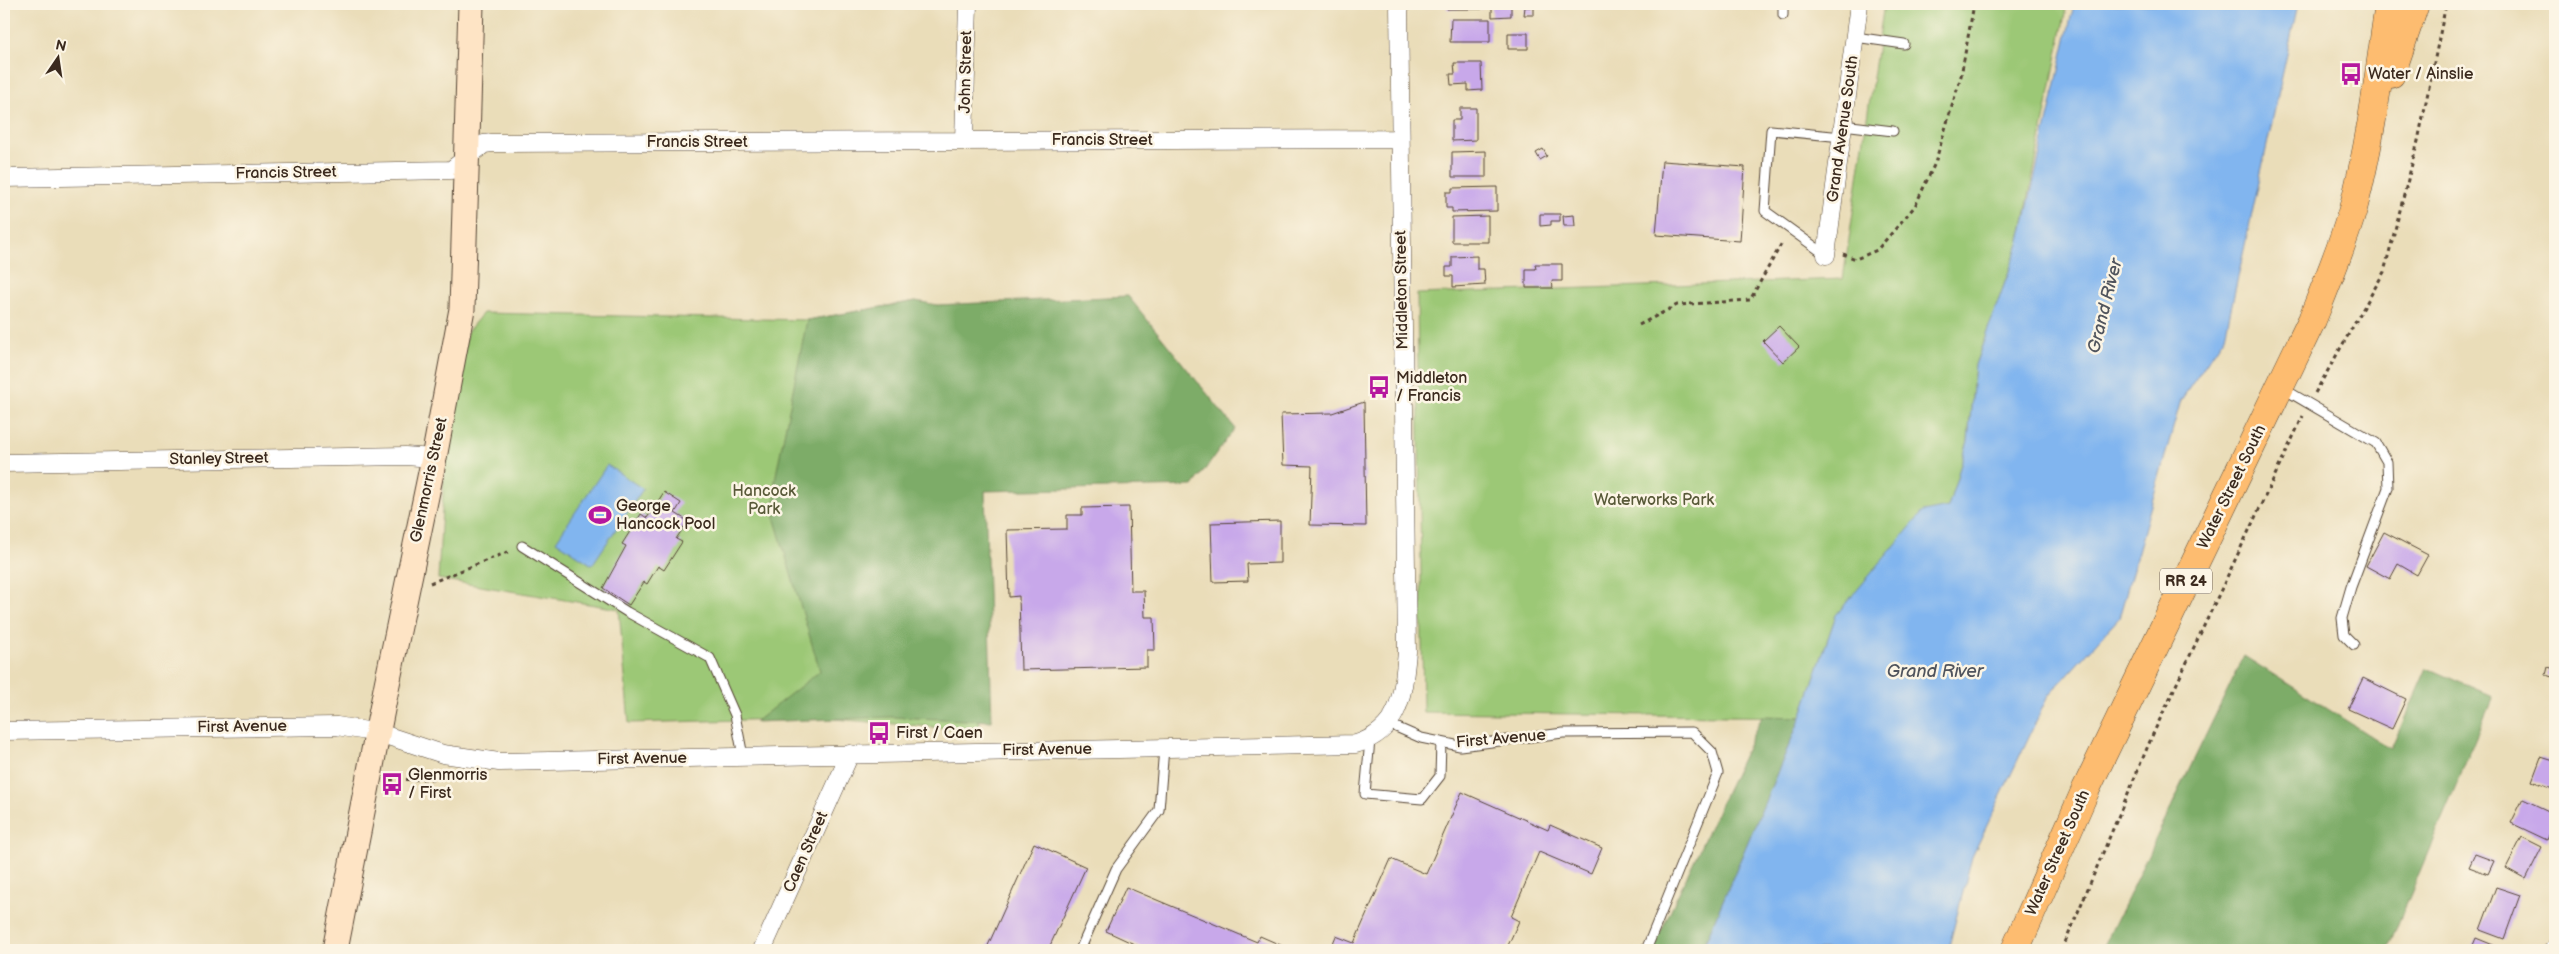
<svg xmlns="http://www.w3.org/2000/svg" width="2559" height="954" viewBox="0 0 2559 954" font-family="'Balsamiq Sans',sans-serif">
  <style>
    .green { fill: #9cc876; stroke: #6c794a }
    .forest { fill: #7dac67; stroke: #5c6b42 }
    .water { fill: #81b5ef; stroke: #5e7086 }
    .building { fill: #c8a8ea }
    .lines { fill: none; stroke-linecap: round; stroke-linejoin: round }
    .lane-casing { stroke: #554535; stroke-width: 11 }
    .street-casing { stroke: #554535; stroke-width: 19 }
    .secondary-casing { stroke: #554535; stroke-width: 27 }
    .primary-casing { stroke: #554535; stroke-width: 29 }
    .path { stroke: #554535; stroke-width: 3; stroke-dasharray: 4 4; stroke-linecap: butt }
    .lane { stroke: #fff; stroke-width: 9 }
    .street { stroke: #fff; stroke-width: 18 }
    .secondary { stroke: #fee4c5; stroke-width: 25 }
    .primary { stroke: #fdbc6f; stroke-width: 28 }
    .labels { text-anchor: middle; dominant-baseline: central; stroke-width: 5; stroke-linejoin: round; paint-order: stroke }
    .shield { fill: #fcf5e5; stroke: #75675a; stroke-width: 1 }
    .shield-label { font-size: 15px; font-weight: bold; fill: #3b2a1e }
    .street-label { font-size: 16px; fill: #3b2a1e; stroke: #fcf5e5 }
    .poi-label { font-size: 16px; fill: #3b2a1e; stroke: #fcf5e5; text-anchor: start }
    .park-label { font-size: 16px; fill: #585938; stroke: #fcf5e5 }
    .water-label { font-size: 18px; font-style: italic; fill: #50545d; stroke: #fcf5e5 }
  </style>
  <rect width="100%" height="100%" fill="#fcf5e5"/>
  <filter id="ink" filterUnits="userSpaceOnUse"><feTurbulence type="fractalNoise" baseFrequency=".02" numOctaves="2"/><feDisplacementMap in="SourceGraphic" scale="10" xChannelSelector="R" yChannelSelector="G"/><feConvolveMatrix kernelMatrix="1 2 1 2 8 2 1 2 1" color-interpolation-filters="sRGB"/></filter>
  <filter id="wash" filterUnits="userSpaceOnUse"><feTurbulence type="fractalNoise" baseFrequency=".0096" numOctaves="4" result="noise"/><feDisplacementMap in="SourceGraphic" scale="20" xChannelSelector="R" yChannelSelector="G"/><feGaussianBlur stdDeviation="1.12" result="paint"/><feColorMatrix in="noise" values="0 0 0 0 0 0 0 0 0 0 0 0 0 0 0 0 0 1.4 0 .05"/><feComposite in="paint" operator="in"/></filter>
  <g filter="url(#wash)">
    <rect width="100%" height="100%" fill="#eaddb9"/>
    <!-- green -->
    <path class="green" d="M1884 4H2067L2020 241 1975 365 1968 441 1948 508 1836 615 1801 717 1423 712 1417 294 1843 279Z
      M916 301 981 731 822 718 629 723 619 609 438 579 445 457 467 332 483 313 807 320Z"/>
    <!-- forest -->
    <path class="forest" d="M1128 296 1235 428 1193 486 985 491 992 721 891 717 755 722 820 671 775 520V480L807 320 916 301 937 305Z
      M2244 656 2391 749 2427 668 2493 697 2387 950H2102Z
      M1762 716 1801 717 1702 950H1652Z"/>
    <!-- water -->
    <path class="water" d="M2074 4H2298L2225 336 2181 400 2119 618 2048 696 1972 857 1948 950H1702L1801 717 1836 615 1923 512 1948 507 1968 441 1975 365 2020 241Z
      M607 465 643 489 592 565 556 541Z"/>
    <g id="blocks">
      <!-- building -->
      <path class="building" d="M1447 4H1482V9H1447Z
        M1492 4H1511V16L1492 17Z
        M1525 7H1534V15H1524Z
        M1451 19H1490V42H1450Z
        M1508 33H1528V49H1508Z
        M1454 63H1481L1482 90 1468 91V84L1451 85 1450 74H1455Z
        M1460 108H1476V140L1452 141V120H1460Z
        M1543 149 1547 156 1540 160 1536 153Z
        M1486 151V177H1452V152Z
        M1662 161 1745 167 1740 241 1656 235Z
        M1497 187V211L1452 212V208H1446V192H1452V188Z
        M1540 214H1560V221H1551V225L1540 226Z
        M1574 215 1575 226H1564L1563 216Z
        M1488 216V242H1452V217Z
        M1477 256V269H1484L1485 285 1453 287V276H1446V267H1452V257Z
        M1535 264H1562V281H1552L1553 288H1526V269H1536Z
        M1779 326 1799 347 1783 362 1763 341Z
        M1364 402 1366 526 1310 525 1312 466 1283 465 1281 414 1332 413Z
        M664 492 681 503 675 513 688 521 676 539 682 542 664 570 658 566 647 584 644 582 629 605 603 588 626 546 622 544 641 514 647 518Z
        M1129 507 1131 591H1144L1145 617H1154L1155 650H1147V667L1021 670 1019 596 1009 597 1007 530 1067 529V515H1082V508Z
        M1280 521V563L1247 564 1248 581 1213 582 1211 523Z
        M2384 532 2428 555 2417 575 2398 564 2390 579 2366 566Z
        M2548 667 2555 669V678L2546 675Z
        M2363 678 2406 699 2392 729 2348 709Z
        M2541 757 2554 761 2555 757V790L2532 781Z
        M1462 792 1548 830 1550 825 1602 848 1591 874 1539 852 1511 917 1519 921 1506 950 1497 947 1496 950H1330L1336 936 1354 943 1391 859 1426 874Z
        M2523 799 2555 814V821L2547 840 2511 823Z
        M2522 837 2542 847 2526 879 2506 868Z
        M1034 843 1086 867 1048 950H986Z
        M2475 854 2494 861 2488 874 2469 867Z
        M1126 887 1257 942 1260 936 1292 950H1147L1106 931Z
        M2496 887 2520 895 2504 939 2480 930Z
        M2476 938 2498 947 2497 950H2471Z"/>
    </g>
  </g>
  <g filter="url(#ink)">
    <use href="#blocks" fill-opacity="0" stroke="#554535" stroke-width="1"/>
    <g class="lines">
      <defs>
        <path id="lane" d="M1783 15V4
          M1855 37 1904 44
          M1843 125 1893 131
          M1826 255 1765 211 1771 130 1842 137
          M2282 388 2376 443 2387 462 2388 488 2351 587 2342 618 2344 635 2354 645
          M522 546 627 612 710 658 735 715 743 756
          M1389 724 1421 738 1460 746 1563 733 1692 732 1712 752 1718 773 1646 950
          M1370 740 1365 794 1422 799 1440 776 1441 742
          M1080 950 1116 869 1159 810 1164 748"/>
        <path id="street" d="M964 140 968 4
          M4 178 451 170 484 144 492 143 1400 139
          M1826 255 1859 4
          M4 463 405 456 434 458
          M4 731 337 726 379 733 443 754 499 762 1356 744C1401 730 1403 693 1407 652L1399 4
          M762 950 850 754
          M2554 950 2555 948"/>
        <path id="secondary" d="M335 950 387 684 434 458 462 309 471 4"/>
        <path id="primary" d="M2391 74 2415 4
          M2015 950 2086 789 2312 320C2327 283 2342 247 2353 209 2371 142 2379 73 2389 4"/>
      </defs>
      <!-- lane casing -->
      <use href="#lane" class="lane-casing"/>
      <!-- street casing -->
      <use href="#street" class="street-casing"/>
      <!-- secondary casing -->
      <use href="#secondary" class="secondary-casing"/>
      <!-- primary casing -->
      <use href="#primary" class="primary-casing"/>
      <!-- path -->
      <path class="path" d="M1843 254 1856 259 1877 250 1915 206 1935 163 1961 76 1974 4
        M1639 325 1677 305 1750 300 1783 241
        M2315 393 2384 272 2418 141 2446 4
        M430 583 510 551
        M390 780 462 778
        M2062 950 2153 734 2303 416"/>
      <!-- lane -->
      <use href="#lane" class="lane"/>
      <!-- street -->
      <use href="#street" class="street"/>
      <!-- secondary -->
      <use href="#secondary" class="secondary"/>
      <!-- primary -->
      <use href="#primary" class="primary"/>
    </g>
  </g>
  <!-- icons -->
  <defs>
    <symbol id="bus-bare" viewBox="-9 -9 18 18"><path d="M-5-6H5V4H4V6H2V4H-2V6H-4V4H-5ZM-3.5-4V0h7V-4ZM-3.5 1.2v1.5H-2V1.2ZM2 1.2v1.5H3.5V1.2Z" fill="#b5179e" stroke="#fcf5e5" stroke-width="2.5" paint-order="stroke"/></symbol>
    <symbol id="stadium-bare" viewBox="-9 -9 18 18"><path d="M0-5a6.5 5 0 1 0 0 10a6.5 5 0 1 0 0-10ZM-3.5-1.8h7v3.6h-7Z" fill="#b5179e" stroke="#fcf5e5" stroke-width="2.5" paint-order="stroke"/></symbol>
  </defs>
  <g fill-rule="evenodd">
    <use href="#bus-bare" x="2335" y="58" width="32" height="32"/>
    <use href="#bus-bare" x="1363" y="371" width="32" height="32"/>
    <use href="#stadium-bare" x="584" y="499" width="32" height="32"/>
    <use href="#bus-bare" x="863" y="717" width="32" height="32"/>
    <use href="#bus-bare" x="376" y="768" width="32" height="32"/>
  </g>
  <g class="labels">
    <!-- shield labels -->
    <rect class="shield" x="2160" y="568.5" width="52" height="25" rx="4"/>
    <g class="shield-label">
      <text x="2186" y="581">RR 24</text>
    </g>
    <!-- street labels -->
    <g class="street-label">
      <text transform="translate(966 72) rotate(-89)">John Street</text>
      <text transform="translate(1843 129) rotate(-82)">Grand Avenue South</text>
      <text x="1102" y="140">Francis Street</text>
      <text x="697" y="142">Francis Street</text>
      <text transform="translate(286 173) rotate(-1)">Francis Street</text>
      <text transform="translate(1402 290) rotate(-91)">Middleton Street</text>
      <text transform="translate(219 459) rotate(-1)">Stanley Street</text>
      <text transform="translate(429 480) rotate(-78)">Glenmorris Street</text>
      <text transform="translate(2232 487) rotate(-64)">Water Street South</text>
      <text transform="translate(242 727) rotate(-1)">First Avenue</text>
      <text transform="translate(1501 739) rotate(-5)">First Avenue</text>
      <text transform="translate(1047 750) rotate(-1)">First Avenue</text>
      <text transform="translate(642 759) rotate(-1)">First Avenue</text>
      <text transform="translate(806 852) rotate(-66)">Caen Street</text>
      <text transform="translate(2058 853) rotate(-66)">Water Street South</text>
    </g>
    <!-- poi labels -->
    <g class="poi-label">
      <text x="2368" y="74">Water / Ainslie</text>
      <text x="1396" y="378">Middleton<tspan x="1396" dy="18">/ Francis</tspan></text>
      <text x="616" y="506">George<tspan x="616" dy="18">Hancock Pool</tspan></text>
      <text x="896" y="733">First / Caen</text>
      <text x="408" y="775">Glenmorris<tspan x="408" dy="18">/ First</tspan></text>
    </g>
    <!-- park labels -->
    <g class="park-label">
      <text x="764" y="491">Hancock<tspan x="764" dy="18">Park</tspan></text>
      <text x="1654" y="500">Waterworks Park</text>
    </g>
    <!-- water labels -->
    <g class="water-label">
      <text transform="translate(2105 306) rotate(-76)">Grand River</text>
      <text x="1935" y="671">Grand River</text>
    </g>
  </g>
  <!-- margin -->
  <rect width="2559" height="954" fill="none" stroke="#fcf5e5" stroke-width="20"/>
  <!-- north arrow -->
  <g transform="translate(58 58) rotate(13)" stroke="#fcf5e5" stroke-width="4" paint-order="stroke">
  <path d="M0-4L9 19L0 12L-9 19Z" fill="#3b2a1e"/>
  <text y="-8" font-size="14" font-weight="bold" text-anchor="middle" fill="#3b2a1e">N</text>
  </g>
</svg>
